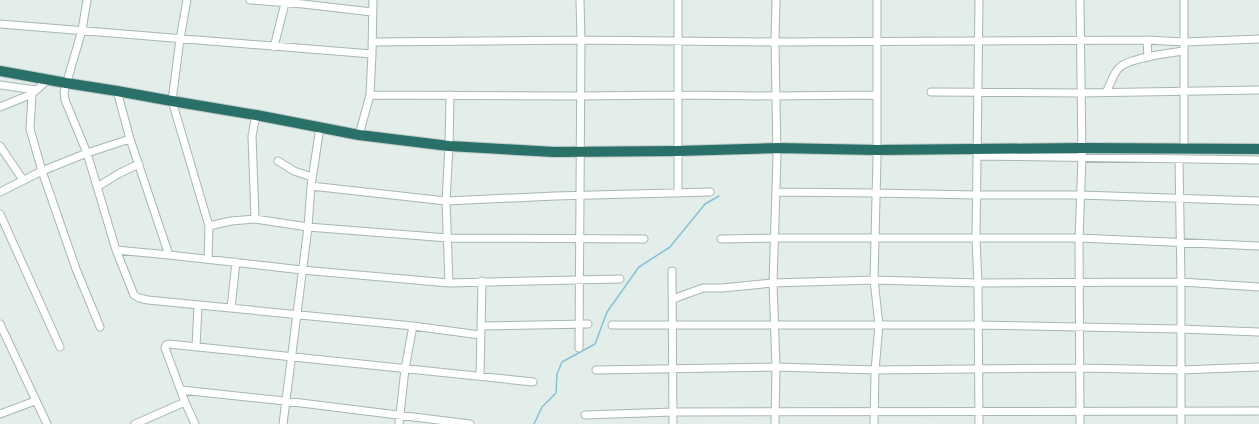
<svg xmlns="http://www.w3.org/2000/svg" width="1259" height="424" viewBox="0 0 1259 424" font-family="'PT Sans',sans-serif">
  <style>
    .lines { fill: none; stroke-linecap: round; stroke-linejoin: round }
    .stream { stroke: #86c2d8; stroke-width: 1.5 }
    .minor-casing { stroke: #a5b7b2; stroke-width: 9 }
    .highway-casing { stroke: #c1cac8; stroke-width: 12 }
    .minor { stroke: #fff; stroke-width: 7 }
    .highway { stroke: #297069; stroke-width: 10 }
  </style>
  <rect width="100%" height="100%" fill="#e3eeea"/>
  <g class="lines">
    <!-- stream -->
    <path class="stream" d="M534 424 542 407 556 393 557 374 562 362 595 344 607 312 639 267 670 247 705 204 719 196"/>
    <defs>
      <path id="minor" d="M87 0 82 30 64 92 65 100 87 153 116 250 134 295 139 298 148 300 413 326 480 335
        M187 0 180 39 172 101 209 226 208 259
        M250 0 303 4 372 12
        M678 0V193
        M1080 0 1082 158 1079 238 1080 424
        M1184 0V148
        M0 24 372 54
        M1147 40 1148 57
        M372 42 581 40 775 42 1147 40 1185 42 1259 39
        M274 47 285 3
        M0 85 36 90
        M117 91 130 139 169 255
        M931 92 1081 93 1259 90
        M1106 92C1110 86 1114 72 1119 68 1128 58 1170 53 1184 51
        M32 94 30 129 42 171 76 269 100 327
        M370 95 581 96 677 95 775 96 877 95
        M0 107 32 94 49 79
        M359 135 370 95 372 54 373 0
        M0 146 23 180
        M977 156 1259 160
        M1179 159 1181 282V424
        M278 161 294 171 312 177
        M311 186 446 201 555 196 710 192
        M97 187 120 173 139 164
        M0 192 42 171 87 153 130 139
        M776 192 876 193 976 195H1080L1259 201
        M0 214 60 347
        M255 219 252 136 256 115
        M209 226 231 221 255 219 308 227 448 238 644 239
        M721 239 775 238H1079L1259 246
        M116 250 169 255 302 270 449 283 620 279
        M672 271 673 424
        M449 283 446 201 449 146 450 95
        M673 299 703 288H722L773 283 874 280 978 283 1181 282 1259 287
        M231 308 236 262
        M0 324 47 424
        M612 325H978L1180 329 1259 332
        M481 326 588 324
        M196 347 198 305
        M579 348 581 40 580 0
        M596 370 776 367 875 370 1080 368 1181 370 1259 367
        M480 376 482 281
        M181 390 285 401 470 424
        M0 414 35 401
        M585 415 673 412 1259 411
        M135 424 185 402
        M195 424 185 402 165 348 166 345 169 344 533 382
        M283 424 308 227 311 186 320 127
        M399 424 405 369 413 326
        M775 424 776 367 773 283 777 157 775 42 776 0
        M874 424 875 370 879 325 874 280 877 158V0
        M979 424 978 283 976 239 979 0"/>
      <path id="highway" d="M0 71 66 83 117 91 172 101 256 115 359 135 449 146 554 152 677 151 777 148 877 150 1081 148 1259 149"/>
    </defs>
    <!-- minor casing -->
    <use href="#minor" class="minor-casing"/>
    <!-- highway casing -->
    <use href="#highway" class="highway-casing"/>
    <!-- minor -->
    <use href="#minor" class="minor"/>
    <!-- highway -->
    <use href="#highway" class="highway"/>
  </g>
</svg>
